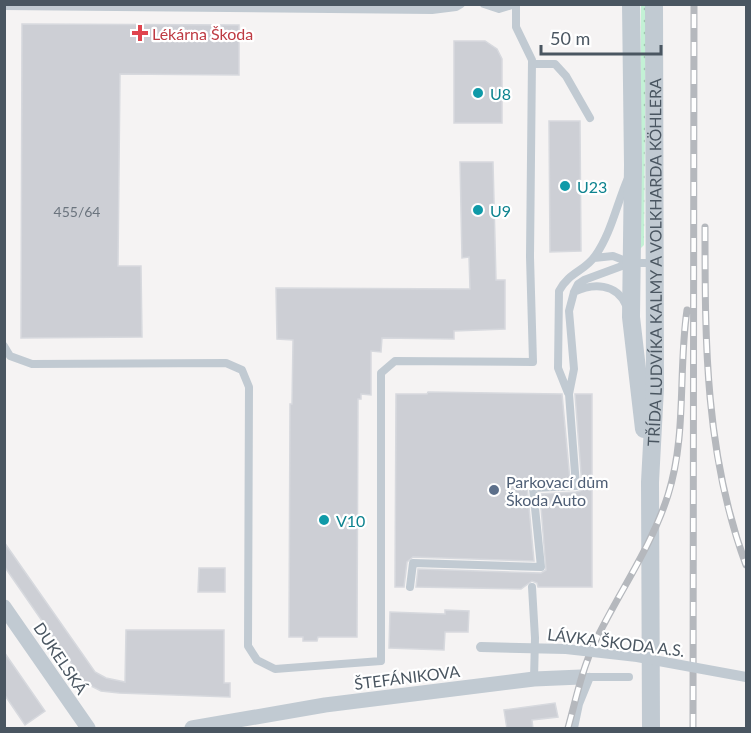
<svg xmlns="http://www.w3.org/2000/svg" width="751" height="733" viewBox="0 0 751 733" font-family="Lato,sans-serif">
  <style>
    .grass { fill: url(#grass-dots) }
    .building { fill: #cdcfd5; stroke: #d7d9de; stroke-width: 1.5 }
    .lines { fill: none; stroke-linecap: round; stroke-linejoin: round }
    .service { stroke: #c1cad2; stroke-width: 8 }
    .minor { stroke: #c1cad2; stroke-width: 15 }
    .tertiary { stroke: #c1cad2; stroke-width: 18 }
    .rail-casing { stroke: #b5b8bd; stroke-width: 7 }
    .rail { stroke: #fff; stroke-width: 4.5; stroke-dasharray: 14; stroke-linecap: butt }
    .pedestrian-bridge { stroke: #c1cad2; stroke-width: 10 }
    .health-dot { fill: #e0444e; stroke: #fff; stroke-width: 2 }
    .culture-dot { fill: #0f9aa8; stroke: #fff; stroke-width: 2 }
    .service-dot { fill: #5c6f8a; stroke: #fff; stroke-width: 2 }
    .labels { text-anchor: middle; dominant-baseline: central; stroke-width: 4.5; stroke-linejoin: round; paint-order: stroke }
    .number-label { font-size: 14px; fill: #6b747e }
    .health-label { font-size: 16px; fill: #be3a42; stroke: #fff; text-anchor: start }
    .culture-label { font-size: 16px; fill: #0d838f; stroke: #fff; text-anchor: start }
    .street-label { font-size: 16px; fill: #4a5661; stroke: #fff }
    .service-label { font-size: 16px; fill: #4e5e75; stroke: #fff; text-anchor: start }
  </style>
  <defs>
    <pattern id="grass-dots" width="8" height="8" patternUnits="userSpaceOnUse" patternTransform="scale(1.5)"><rect width="8" height="8" fill="#c3f1d5"/><path d="M2 2h.1M6 6h.1" fill="none" stroke="#a0c6b0" stroke-width="1.8" stroke-linecap="round"/></pattern>
  </defs>
  <rect width="100%" height="100%" fill="#f5f3f3"/>
  <!-- grass -->
  <path class="grass" d="M646 4 644 245 640 249 639 247 641 5Z"/>
  <!-- building -->
  <path class="building" d="M22 24 239 25V75L120 74 118 266H141L142 337 21 338Z
    M454 41H485L497 49 502 59V123H454Z
    M549 121H580L581 251 550 252Z
    M460 162H493L496 280H505V329L454 331V339L382 338 381 352 371 351V395L361 394V399H358L357 637H318L317 641H303V637H289L290 404H292L293 340 277 339 276 288 470 289 469 257 462 258Z
    M428 392 562 394 570 480 533 482 527 486 534 561 413 557 407 562 404 587H395L396 394H427Z
    M575 394H592V587H538L537 583 532 581 521 589 416 587 418 569 541 573 546 570 540 494 576 492 580 491 582 486Z
    M4 542 95 672 106 678 125 682 126 630H224V683H230V697L119 693 101 691 85 683 4 566Z
    M199 568H225V592H198Z
    M445 610 469 611 468 632H445L444 650 389 648 390 612 445 614Z
    M4 652 45 711 25 725 4 694Z
    M555 703 558 717 532 720 533 729H507L504 710Z"/>
  <g class="lines">
    <!-- service -->
    <path class="service" d="M484 4 499 9 515 4
      M4 6 432 10 456 7 461 4
      M532 64H555L566 76 590 118
      M594 258 613 256 631 263H654
      M574 292C593 283 616 283 626 305
      M4 346 10 356 32 364 226 363 242 370 249 387 248 646 257 660 275 669 381 661V373L395 361 533 362 530 257 532 60 516 27V4
      M568 393 558 368 559 291C569 272 585 271 595 256 611 234 617 203 628 178
      M410 587 413 563 541 567 533 488 576 486 569 394 574 369 569 311 574 292 578 284 584 280 630 263
      M532 587 535 638 534 679
      M585 677H629
      M574 728 579 704 590 677"/>
    <!-- minor -->
    <path class="minor" d="M4 607 88 728
      M192 728 325 705 534 679 581 677"/>
    <!-- tertiary -->
    <g class="tertiary">
      <path d="M631 4 633 165 631 317 644 429"/>
      <path id="s1" d="M651 728 650 482 655 388 654 4"/>
    </g>
    <defs>
      <path id="rail" d="M705 227C705 343 705 454 746 565
        M568 728C576 699 582 669 595 642 619 592 651 548 668 495 687 435 678 372 687 310
        M693 728 694 4"/>
    </defs>
    <!-- rail casing -->
    <use href="#rail" class="rail-casing"/>
    <!-- rail -->
    <use href="#rail" class="rail"/>
    <!-- pedestrian-bridge -->
    <path class="pedestrian-bridge" d="M481 647 566 649 637 657 746 677"/>
  </g>
  <!-- markers -->
  <path class="health-dot" d="M137 24h6v6h6v6h-6v6h-6v-6h-6v-6h6z"/>
  <g class="culture-dot">
    <circle cx="478" cy="93" r="6"/>
    <circle cx="565" cy="186" r="6"/>
    <circle cx="478" cy="210" r="6"/>
    <circle cx="324" cy="520" r="6"/>
  </g>
  <circle class="service-dot" cx="494" cy="490" r="6"/>
  <g class="labels">
    <!-- number labels -->
    <g class="number-label">
      <text x="77" y="211">455/64</text>
    </g>
    <!-- health labels -->
    <g class="health-label">
      <text x="152" y="33">Lékárna Škoda</text>
    </g>
    <!-- culture labels -->
    <g class="culture-label">
      <text x="490" y="93">U8</text>
      <text x="577" y="186">U23</text>
      <text x="490" y="210">U9</text>
      <text x="336" y="520">V10</text>
    </g>
    <!-- street labels -->
    <g class="street-label">
      <text stroke="none"><textPath href="#s1" startOffset="466">TŘÍDA LUDVÍKA KALMY A VOLKHARDA KÖHLERA</textPath></text>
      <text transform="translate(616 642) rotate(7)">LÁVKA ŠKODA A.S.</text>
      <text transform="translate(61 658) rotate(56)">DUKELSKÁ</text>
      <text transform="translate(407 677) rotate(-7)">ŠTEFÁNIKOVA</text>
    </g>
    <!-- service labels -->
    <g class="service-label">
      <text x="506" y="481">Parkovací dům<tspan x="506" dy="18">Škoda Auto</tspan></text>
    </g>
  </g>
  <!-- border -->
  <rect width="751" height="733" fill="none" stroke="#4a5661" stroke-width="12"/>
  <!-- scale -->
  <path d="M541 45v9h120v-9" fill="none" stroke="#4a5661" stroke-width="3"/>
  <text x="550" y="45" font-size="18" fill="#4a5661" stroke="#ffffff" stroke-width="4.5" paint-order="stroke">50 m</text>
</svg>
